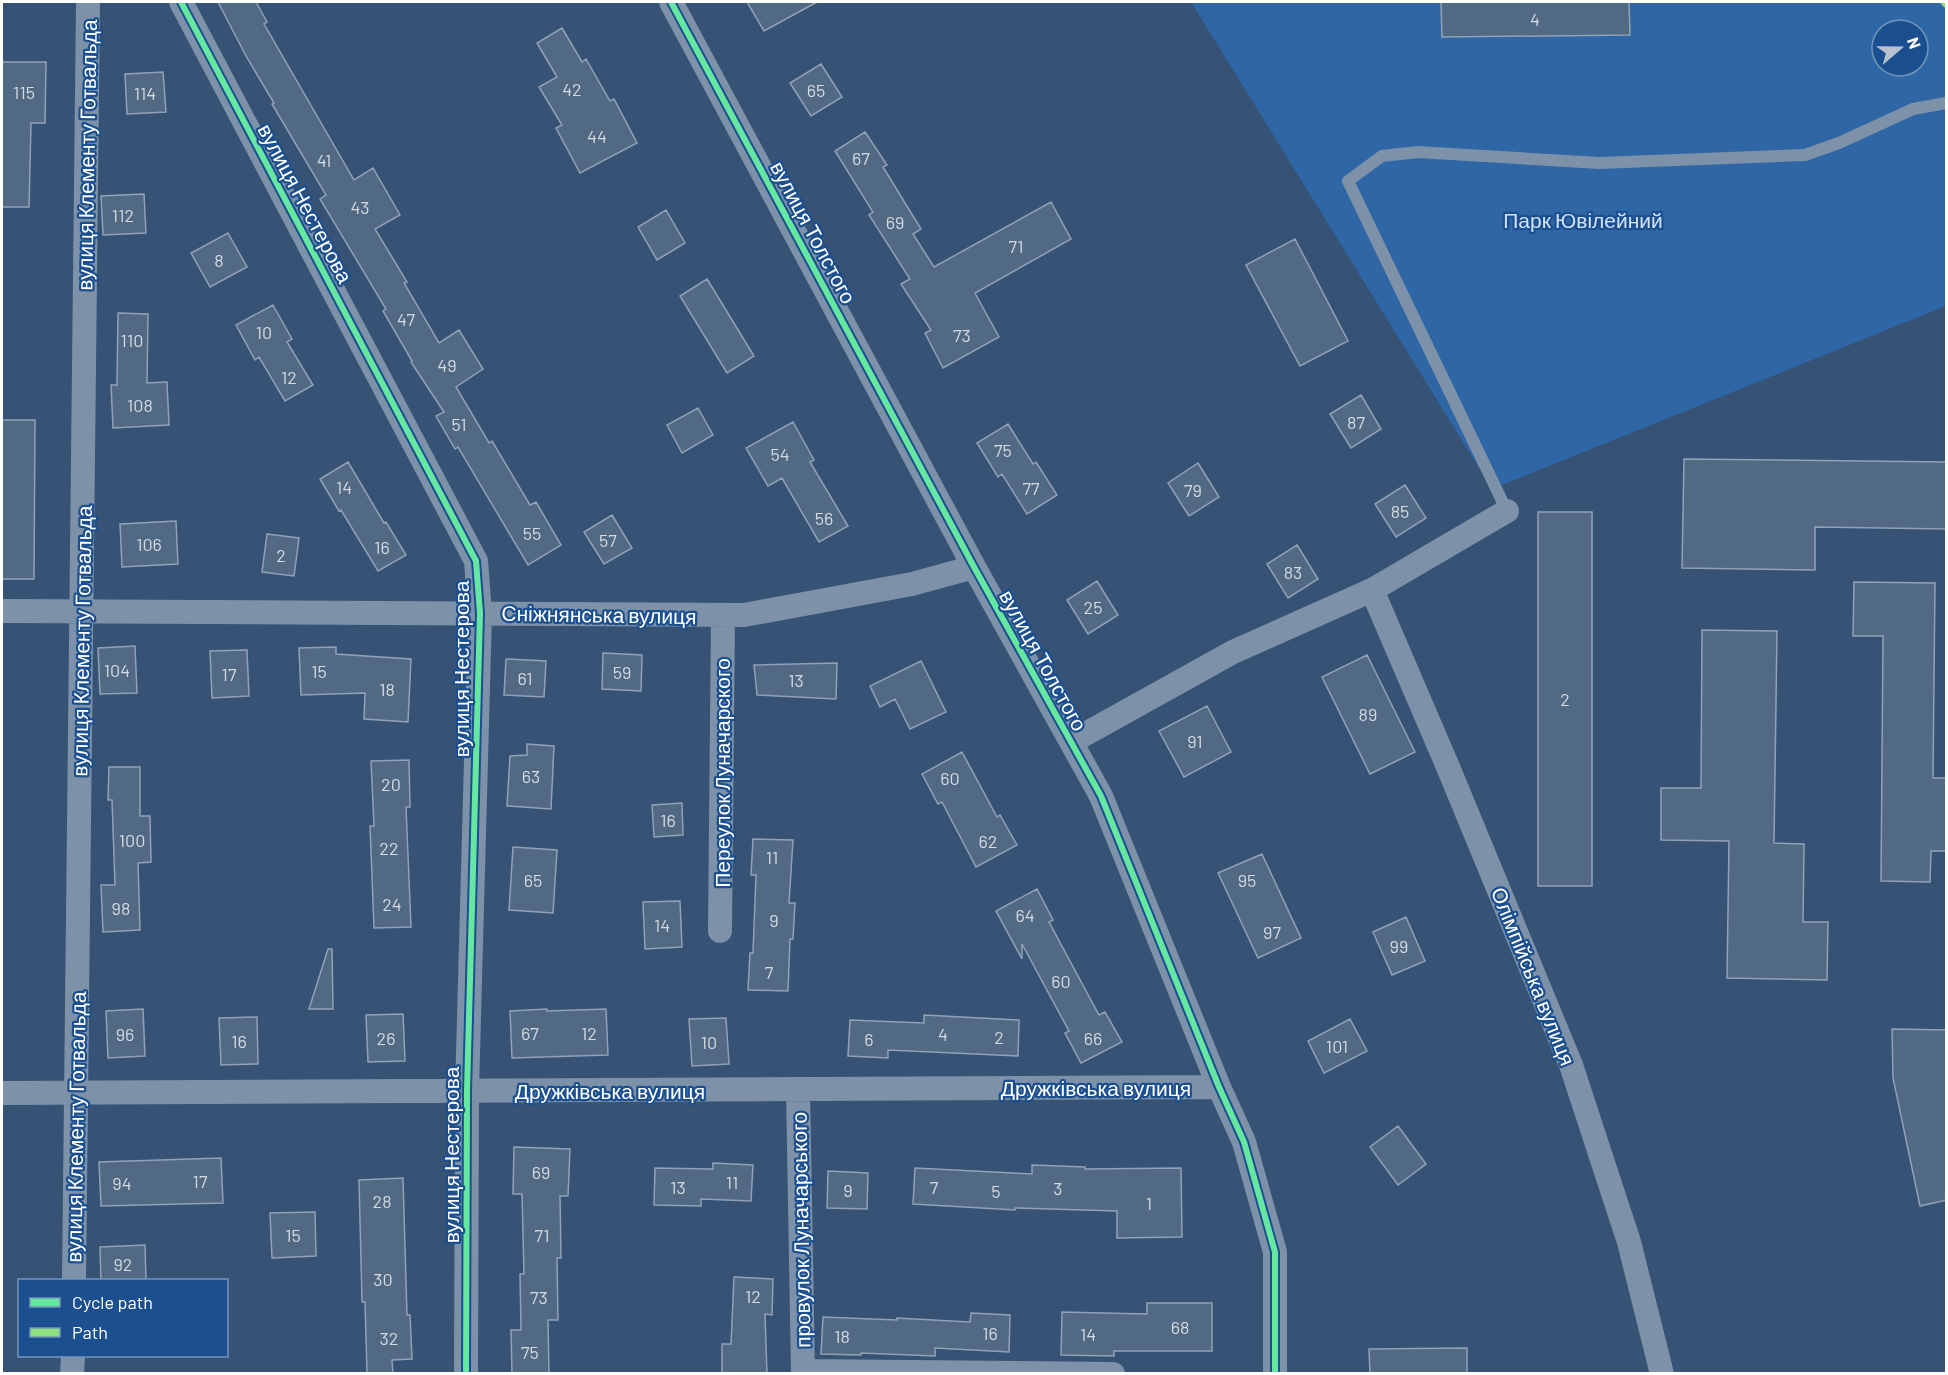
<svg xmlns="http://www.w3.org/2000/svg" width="1948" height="1375" viewBox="0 0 1948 1375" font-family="Barlow,sans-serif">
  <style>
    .green { fill: #2f66a5; fill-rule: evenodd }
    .building { fill: #526984; stroke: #92a2b6; stroke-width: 1.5 }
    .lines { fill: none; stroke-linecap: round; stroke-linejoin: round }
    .lane { stroke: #7d92a8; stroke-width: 12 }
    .street { stroke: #7d92a8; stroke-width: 24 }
    .quiet { stroke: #8de07e; stroke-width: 4.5; stroke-dasharray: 9 4.5; stroke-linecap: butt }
    .cycleway-casing { stroke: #1b4f8f; stroke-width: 10 }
    .cycleway { stroke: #66e7a1; stroke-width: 6 }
    .labels { text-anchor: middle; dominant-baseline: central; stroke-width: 4.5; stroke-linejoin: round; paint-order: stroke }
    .number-label { font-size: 18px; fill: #d4dae0 }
    .street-label { font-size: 21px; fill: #fff; stroke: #1b4f8f }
    .park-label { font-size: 21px; fill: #cfe3fa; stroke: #1b4f8f }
  </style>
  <rect width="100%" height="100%" fill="#365274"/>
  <!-- green -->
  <path class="green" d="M1191 2H1946V306L1492 489ZM1882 30H1918V66H1882Z"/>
  <!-- building -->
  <path class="building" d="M218 2H256L267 22 264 24 354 180 373 168 400 215 375 229 407 282 404 283 439 343 459 330 483 369 456 387 489 443 492 441 530 505 536 502 561 545 528 565 458 447 455 449 436 416 444 412 411 362 412 361 383 311 386 309 320 199 326 195 272 104 274 103 246 56Z
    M747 2H817L764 31Z
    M1441 2H1629L1630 35 1442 37Z
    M562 28 582 62 586 59 610 101 614 99 637 143 580 173 556 128 562 125 539 87 557 77 537 43Z
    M2 62H46L45 123H31L29 207H2Z
    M821 64 842 97 811 116 790 83Z
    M163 72 166 112 127 114 125 74Z
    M865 132 887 165 883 167 921 229 913 234 934 267 1051 202 1071 239 975 293 999 337 943 368 925 333 931 330 901 284 910 279 869 215 873 212 835 151Z
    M144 194 146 233 103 235 101 196Z
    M666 210 685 243 657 260 638 227Z
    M228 233 247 267 210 287 191 253Z
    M1295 239 1348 341 1300 366 1246 265Z
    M707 279 754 356 727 373 680 296Z
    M273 305 292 339 287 342 313 385 285 401 259 357 255 360 236 325Z
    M118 313 148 314 147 383 167 382 169 425 113 428 111 385H117Z
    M1361 395 1381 429 1351 448 1330 414Z
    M698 408 713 435 682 453 667 425Z
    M2 420H35L34 579H2Z
    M793 422 814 460 810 462 848 526 819 542 782 478 768 486 746 448Z
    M1008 424 1033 464 1036 462 1057 495 1027 514 1002 474 998 477 977 443Z
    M1684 459 1947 462V529L1815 527V570L1682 568Z
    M348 462 384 523 386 522 406 555 378 571 341 510 339 511 320 479Z
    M1198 463 1219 497 1189 516 1168 483Z
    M1405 485 1426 518 1396 537 1375 504Z
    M1538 512H1592V886H1538Z
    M612 515 632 548 604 564 584 532Z
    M176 521 178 564 122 567 120 524Z
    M267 534 299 538 294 576 262 572Z
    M1297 545 1318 579 1288 598 1267 564Z
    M1097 581 1118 615 1088 634 1067 600Z
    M1854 582 1935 583 1933 778H1947V851H1931L1930 882 1881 881 1883 636H1853Z
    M1702 630 1777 631 1774 843 1804 844 1803 922H1828L1827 980 1727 978 1729 841 1661 840V788H1701Z
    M135 646 137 693 100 694 98 648Z
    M336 647V654L411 659 408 722 364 719 365 693 301 695 299 648Z
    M247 650 249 696 212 698 210 651Z
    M603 653 642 655 641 691 602 689Z
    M1367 655 1415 752 1370 774 1322 677Z
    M506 659 546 661 544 697 504 695Z
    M921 661 946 712 910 729 895 699 880 707 870 686Z
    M837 663 836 699 757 695 754 665Z
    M1207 706 1231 752 1184 777 1159 731Z
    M527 744 554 746 551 809 507 806 510 756 527 755Z
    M962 752 997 817 1000 815 1017 845 976 867 942 802 938 804 922 774Z
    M409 760 410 807H406L411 927 374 928 370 826H374L371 761Z
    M109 767H140V816H150L151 862 138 863 140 930 103 932 101 885H115L112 800H108Z
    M682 803 683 835 654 837 652 805Z
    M753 839 793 840 789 903H795L793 939H790L788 991 748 990 750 953H753L756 875H751Z
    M513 847 557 850 553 913 509 910Z
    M1262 854 1301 938 1258 958 1218 873Z
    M1037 889 1053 920 1049 922 1099 1015 1105 1012 1122 1042 1081 1063 1065 1033 1069 1031 1022 944V959L996 911Z
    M680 901 682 947 645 949 643 902Z
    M1406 917 1425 961 1392 975 1373 932Z
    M328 949H332L333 1009H309Z
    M143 1009 145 1056 108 1058 106 1011Z
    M547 1009V1011L606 1009 608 1055 512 1058 510 1011Z
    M403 1014 405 1061 368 1062 366 1015Z
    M924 1015 1019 1020 1018 1056 888 1050V1058L848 1056 850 1020 924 1023Z
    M257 1017 258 1064 221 1065 219 1018Z
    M726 1018 729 1064 692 1066 689 1019Z
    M1350 1019 1367 1051 1324 1073 1308 1041Z
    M1892 1029 1947 1030V1200L1920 1206 1893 1078Z
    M1398 1126 1426 1164 1398 1185 1370 1147Z
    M514 1147 570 1149 568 1196H560L561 1258H557L558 1320H548L549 1374H512L511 1330H521L520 1274H524L522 1194H513Z
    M221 1158 223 1203 101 1206 99 1162Z
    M713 1163 753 1165 751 1201 701 1199V1206L654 1205 655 1168 713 1169Z
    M1032 1165 1085 1167V1169L1181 1168 1182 1237 1117 1238V1211L1015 1208V1210L913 1204 915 1168 1032 1174Z
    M828 1171 868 1173 867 1209 827 1208Z
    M403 1178 407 1315H410L412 1359 392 1360 393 1374H367L365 1302H362L359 1180Z
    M315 1212 316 1256 272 1258 270 1213Z
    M145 1245 146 1281H101L100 1247Z
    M734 1277 773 1279 772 1315 765 1314 767 1374H722V1344H731Z
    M1147 1303H1212V1351H1114V1356L1061 1355 1062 1312 1147 1314Z
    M971 1313 1010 1315 1009 1352 935 1348V1356L861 1353V1355L821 1354 823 1317 897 1320V1318L970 1322Z
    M1467 1348V1374H1370L1369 1349Z"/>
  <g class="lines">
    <!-- lane -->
    <path class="lane" d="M1507 511 1348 181 1382 156 1418 152 1599 163 1805 155 1839 143 1913 109 1946 103"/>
    <!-- street -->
    <path class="street" d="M181 2 476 561 480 613 467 1091 466 1374
      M671 2 974 567 1101 796 1219 1087 1244 1142 1275 1252V1374
      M1372 590 1448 767 1571 1065 1629 1242 1662 1374
      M2 611 744 615 912 584 974 567
      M1071 742 1233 652 1372 590 1507 511
      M720 931 723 615
      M798 1089 803 1374
      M2 1093 1219 1087
      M74 1280 88 2
      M803 1371 1113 1374
      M72 1374 73 1356"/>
    <!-- quiet -->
    <path class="quiet" d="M1942 2 1946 6"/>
    <defs>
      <path id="cycleway" d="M181 2 476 561 480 613 467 1091 466 1374
        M671 2 974 567 1101 796 1219 1087 1244 1142 1275 1252V1374"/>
    </defs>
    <!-- cycleway casing -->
    <use href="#cycleway" class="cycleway-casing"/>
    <!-- cycleway -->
    <use href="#cycleway" class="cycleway"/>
  </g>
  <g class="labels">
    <!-- number labels -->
    <g class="number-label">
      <text x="1535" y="19">4</text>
      <text x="572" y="89">42</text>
      <text x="816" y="90">65</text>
      <text x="24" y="92">115</text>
      <text x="145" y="93">114</text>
      <text x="597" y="136">44</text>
      <text x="861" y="158">67</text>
      <text x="324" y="160">41</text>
      <text x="360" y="207">43</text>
      <text x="123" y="215">112</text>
      <text x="895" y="222">69</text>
      <text x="1016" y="246">71</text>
      <text x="219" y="260">8</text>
      <text x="406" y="319">47</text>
      <text x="264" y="332">10</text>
      <text x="962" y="335">73</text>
      <text x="132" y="340">110</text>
      <text x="447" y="365">49</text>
      <text x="289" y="377">12</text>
      <text x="140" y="405">108</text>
      <text x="1356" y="422">87</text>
      <text x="459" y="424">51</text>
      <text x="1003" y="450">75</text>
      <text x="780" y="454">54</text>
      <text x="344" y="487">14</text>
      <text x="1031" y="488">77</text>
      <text x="1193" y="490">79</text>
      <text x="1400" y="511">85</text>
      <text x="824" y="518">56</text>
      <text x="532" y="533">55</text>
      <text x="608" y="540">57</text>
      <text x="149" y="544">106</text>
      <text x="382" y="547">16</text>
      <text x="281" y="555">2</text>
      <text x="1293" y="572">83</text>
      <text x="1093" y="607">25</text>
      <text x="117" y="670">104</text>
      <text x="319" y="671">15</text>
      <text x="622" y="672">59</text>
      <text x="229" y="674">17</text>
      <text x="525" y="678">61</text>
      <text x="796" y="680">13</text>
      <text x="387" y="689">18</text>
      <text x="1565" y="699">2</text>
      <text x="1368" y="714">89</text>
      <text x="1195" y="741">91</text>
      <text x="531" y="776">63</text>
      <text x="950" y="778">60</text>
      <text x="391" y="784">20</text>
      <text x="668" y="820">16</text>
      <text x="132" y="840">100</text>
      <text x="988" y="841">62</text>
      <text x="389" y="848">22</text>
      <text x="772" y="857">11</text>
      <text x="533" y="880">65</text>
      <text x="1247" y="880">95</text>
      <text x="392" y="904">24</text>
      <text x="121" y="908">98</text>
      <text x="1025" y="915">64</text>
      <text x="774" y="920">9</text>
      <text x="662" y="925">14</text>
      <text x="1272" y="932">97</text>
      <text x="1399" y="946">99</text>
      <text x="769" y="972">7</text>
      <text x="1061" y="981">60</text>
      <text x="530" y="1033">67</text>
      <text x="589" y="1033">12</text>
      <text x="125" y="1034">96</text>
      <text x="943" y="1034">4</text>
      <text x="999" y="1037">2</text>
      <text x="386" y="1038">26</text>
      <text x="1093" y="1038">66</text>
      <text x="869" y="1039">6</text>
      <text x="239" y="1041">16</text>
      <text x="709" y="1042">10</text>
      <text x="1337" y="1046">101</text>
      <text x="541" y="1172">69</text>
      <text x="200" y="1181">17</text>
      <text x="732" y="1182">11</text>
      <text x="122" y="1183">94</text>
      <text x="678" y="1187">13</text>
      <text x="934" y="1187">7</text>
      <text x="1058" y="1188">3</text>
      <text x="848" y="1190">9</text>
      <text x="996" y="1191">5</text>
      <text x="382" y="1201">28</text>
      <text x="1149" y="1203">1</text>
      <text x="293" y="1235">15</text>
      <text x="542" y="1235">71</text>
      <text x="123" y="1264">92</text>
      <text x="383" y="1279">30</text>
      <text x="753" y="1296">12</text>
      <text x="539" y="1297">73</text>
      <text x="1180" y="1327">68</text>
      <text x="990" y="1333">16</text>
      <text x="1088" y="1334">14</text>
      <text x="842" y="1336">18</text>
      <text x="389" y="1338">32</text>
      <text x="530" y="1352">75</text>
    </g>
    <!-- street labels -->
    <g class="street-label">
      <text transform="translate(86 155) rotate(-89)">вулиця Клементу Готвальда</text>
      <text transform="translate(306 203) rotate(62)">вулиця Нестерова</text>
      <text transform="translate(814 232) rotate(62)">вулиця Толстого</text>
      <text transform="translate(599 614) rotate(1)">Сніжнянська вулиця</text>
      <text transform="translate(81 641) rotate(-89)">вулиця Клементу Готвальда</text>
      <text transform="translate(1044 660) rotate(61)">вулиця Толстого</text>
      <text transform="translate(460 669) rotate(-90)">вулиця Нестерова</text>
      <text transform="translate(721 773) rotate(-90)">Переулок Луначарского</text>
      <text transform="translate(1534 976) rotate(68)">Олімпійська вулиця</text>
      <text x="1096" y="1087">Дружківська вулиця</text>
      <text x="610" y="1090">Дружківська вулиця</text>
      <text transform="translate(75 1127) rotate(-89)">вулиця Клементу Готвальда</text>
      <text transform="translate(450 1155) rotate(-90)">вулиця Нестерова</text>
      <text transform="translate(800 1230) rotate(-91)">провулок Луначарського</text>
    </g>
    <!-- park labels -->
    <g class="park-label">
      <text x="1583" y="219">Парк Ювілейний</text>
    </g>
  </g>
  <!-- border -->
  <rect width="1948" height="1375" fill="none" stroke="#ffffff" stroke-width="6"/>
  <!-- legend -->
  <rect x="18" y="1279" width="210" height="78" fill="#1b4f8f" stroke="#7695bc" stroke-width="1.5"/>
  <rect x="30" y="1298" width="30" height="9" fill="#66e7a1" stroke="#7695bc" stroke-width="1.5"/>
  <text x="72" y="1309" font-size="18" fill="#ffffff">Cycle path</text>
  <rect x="30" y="1328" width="30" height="9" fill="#8de07e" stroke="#7695bc" stroke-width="1.5"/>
  <text x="72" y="1339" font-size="18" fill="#ffffff">Path</text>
  <!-- north arrow -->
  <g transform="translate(1900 48) rotate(70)"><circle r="28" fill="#1b4f8f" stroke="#7695bc" stroke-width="1.5"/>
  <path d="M0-4.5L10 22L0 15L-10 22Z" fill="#b9c2ce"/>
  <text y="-9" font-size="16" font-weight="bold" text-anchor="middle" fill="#ffffff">N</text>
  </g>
</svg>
